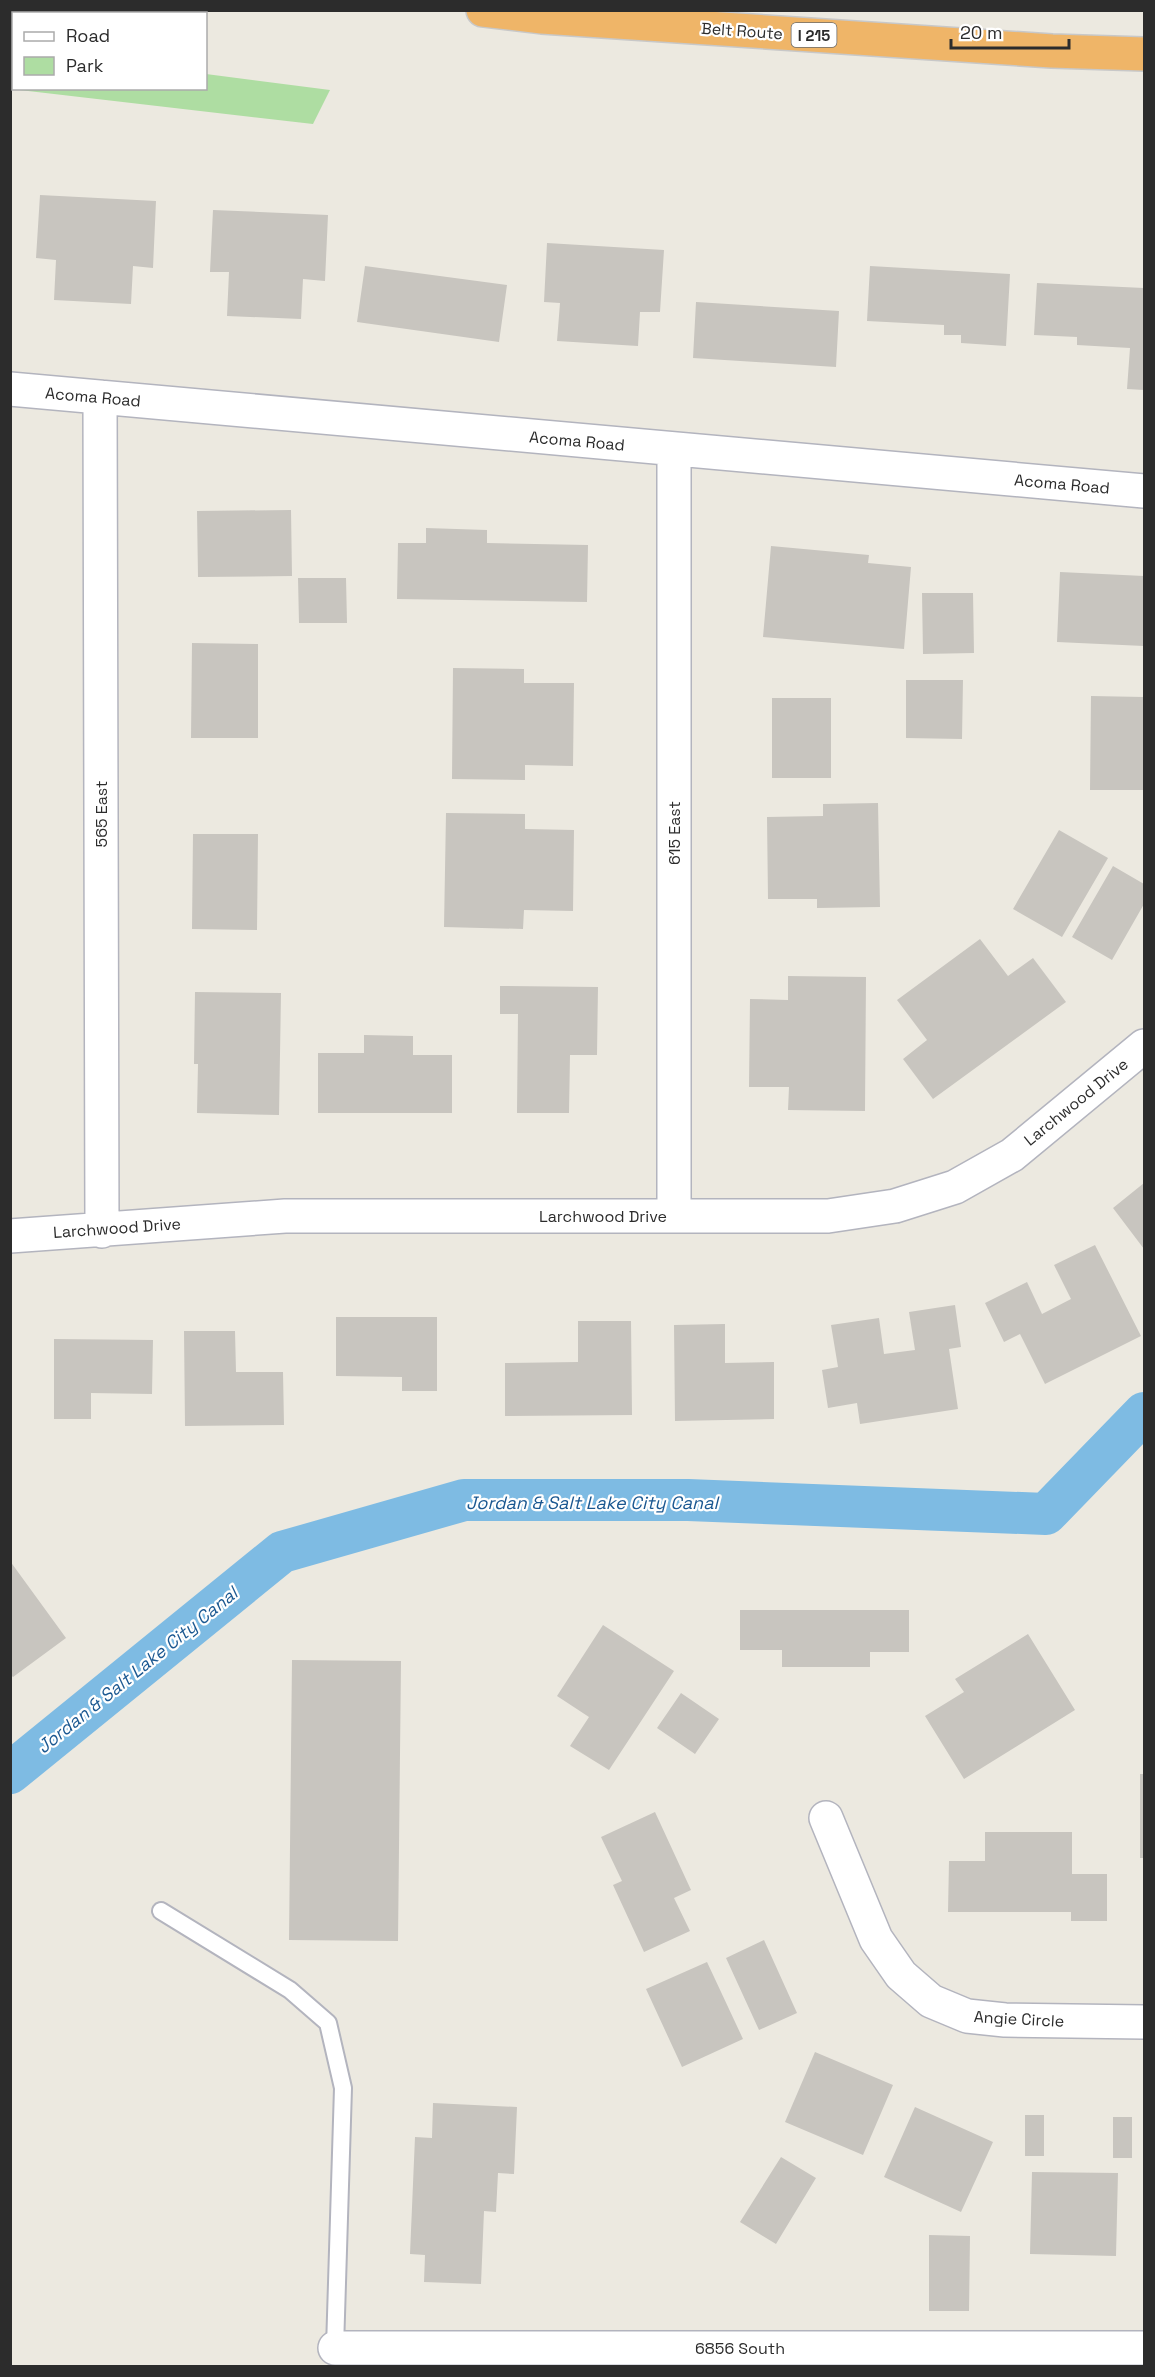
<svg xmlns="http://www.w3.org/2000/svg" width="1155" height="2377" viewBox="0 0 1155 2377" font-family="'Space Grotesk',sans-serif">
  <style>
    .green { fill: #aedda2 }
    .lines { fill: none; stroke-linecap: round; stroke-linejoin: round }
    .canal { stroke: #7ebbe3; stroke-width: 42 }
    .building { fill: #c8c5bf }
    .lane-casing { stroke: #b3b4be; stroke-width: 20 }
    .street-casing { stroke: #b3b4be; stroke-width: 36 }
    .highway-casing { stroke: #c8c8c8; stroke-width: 36 }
    .lane { stroke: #fff; stroke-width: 16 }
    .street { stroke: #fff; stroke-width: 33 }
    .highway { stroke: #efb568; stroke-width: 33 }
    .labels { text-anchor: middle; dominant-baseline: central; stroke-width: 4.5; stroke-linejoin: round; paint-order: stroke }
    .shield { fill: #fff; stroke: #6b6b6b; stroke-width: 1.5 }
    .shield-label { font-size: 15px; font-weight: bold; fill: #2c2c2c }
    .street-label { font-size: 16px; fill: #2c2c2c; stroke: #fff }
    .water-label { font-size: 18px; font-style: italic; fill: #1b5891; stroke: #fff }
  </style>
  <rect width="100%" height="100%" fill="#ece9e0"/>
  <!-- green -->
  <path class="green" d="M11 50 13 51 14 88H206V74L330 90 313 124 11 89Z"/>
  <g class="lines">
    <!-- canal -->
    <path class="canal" d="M10 1773 282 1552 464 1500H688L1046 1514 1144 1413"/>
  </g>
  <!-- building -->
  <path class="building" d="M40 195 156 201 153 268 133 266 131 304 54 300 56 260 36 258Z
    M213 210 328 215 325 281 303 279 301 319 227 316 229 272H210Z
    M547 243 664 250 660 312H640L638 346 557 341 560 303 544 302Z
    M365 266 507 285 499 342 357 322Z
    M870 266 1010 274 1006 346 961 343V335H944V325L867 321Z
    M1037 283 1144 288V390L1127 389 1130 348 1077 345V337L1034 335Z
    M696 302 839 311 836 367 693 358Z
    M291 510 292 576 198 577 197 511Z
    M426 528 487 530V543L588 545 587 602 397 599 398 543H426Z
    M771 546 869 555 868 563 911 567 904 649 763 637Z
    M1060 572 1144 576V646L1057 642Z
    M298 578H346L347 623H299Z
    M922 593H973L974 653 923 654Z
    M192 643 258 644V738H191Z
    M453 668 524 669V683H574L573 766 525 765V780L452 779Z
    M906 680H963L962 739 906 738Z
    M1091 696 1144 697V790H1090Z
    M772 698H831V778H772Z
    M878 803 880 907 817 908V899H768L767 817 823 816V804Z
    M446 813 525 814V829L574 830 573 911 524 910 523 929 444 927Z
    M1059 830 1108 858 1062 937 1013 909Z
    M193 834H258L257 930 192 929Z
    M1113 866 1144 884V904L1112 960 1072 937Z
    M980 939 1008 976 1033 958 1066 1002 933 1099 903 1059 927 1040 897 1000Z
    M788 976 866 977 865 1111 788 1110 789 1087H749L750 999 788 1000Z
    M500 986 598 987 597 1055H570L569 1113H517L518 1014H500Z
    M195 992 281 993 279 1115 197 1113 198 1064H194Z
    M364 1035 413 1036V1055H452V1113H318V1053H364Z
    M1144 1183V1249L1113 1208Z
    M1095 1245 1141 1336 1045 1384 1020 1334 1004 1342 985 1303 1027 1282 1042 1314 1071 1299 1054 1265Z
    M955 1305 961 1347 949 1349 958 1409 860 1424 857 1403 828 1408 822 1370 838 1367 831 1325 879 1318 884 1354 915 1350 909 1312Z
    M336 1317H437V1391H402V1377L336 1376Z
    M578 1321H631L632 1415 505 1416V1363L578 1362Z
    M725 1324V1363L774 1362V1419L675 1421 674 1325Z
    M184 1331H235L236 1372H283L284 1425 185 1426Z
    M54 1339 153 1340 152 1394 91 1393V1419H54Z
    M10 1561 66 1638 13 1677 10 1674Z
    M740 1610H909V1652H870V1667H782V1650H740Z
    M603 1625 674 1671 609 1770 570 1746 589 1717 557 1696Z
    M1028 1634 1075 1710 964 1779 925 1716 964 1692 955 1679Z
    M292 1660 401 1661 398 1941 289 1940Z
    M681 1693 719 1719 695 1754 657 1728Z
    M1140 1774H1144V1858H1140Z
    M655 1812 691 1890 674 1898 690 1931 644 1952 613 1885 622 1881 601 1837Z
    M985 1832H1072V1874H1107V1921H1071V1912H948L949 1861H985Z
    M764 1940 797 2013 759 2030 726 1958Z
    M707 1962 743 2039 682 2067 646 1989Z
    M815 2052 893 2085 863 2155 785 2122Z
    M433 2103 517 2107 514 2174 498 2173 496 2212 484 2211 481 2284 424 2282 425 2255 410 2254 415 2137 432 2138Z
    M915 2107 993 2142 961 2212 884 2177Z
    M1025 2115H1044V2156H1025Z
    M1113 2117H1132V2158H1113Z
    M781 2157 816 2178 776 2244 740 2222Z
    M1032 2172 1118 2173 1116 2256 1030 2254Z
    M929 2235 970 2236 969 2311H929Z"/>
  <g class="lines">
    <defs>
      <path id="lane" d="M161 1911 290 1990 328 2023 343 2088 335 2348"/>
      <path id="street" d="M10 389 1144 491
        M100 397 102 1231
        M674 1216V449
        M10 1236 285 1216H828L895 1206 955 1187 1012 1155 1144 1046
        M826 1818 876 1939 901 1975 931 2001 967 2016 1005 2020 1144 2022
        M335 2348H1144"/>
      <path id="highway" d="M483 10 542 17 1052 51 1144 54"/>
    </defs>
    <!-- lane casing -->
    <use href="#lane" class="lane-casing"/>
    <!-- street casing -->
    <use href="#street" class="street-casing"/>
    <!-- highway casing -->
    <use href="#highway" class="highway-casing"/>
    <!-- lane -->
    <use href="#lane" class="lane"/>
    <!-- street -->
    <use href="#street" class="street"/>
    <!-- highway -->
    <use href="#highway" class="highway"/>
  </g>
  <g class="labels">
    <!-- shield labels -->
    <rect class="shield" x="791.5" y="23" width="45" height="24" rx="4.5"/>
    <g class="shield-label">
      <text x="814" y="35">I 215</text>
    </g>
    <!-- street labels -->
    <g class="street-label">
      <text transform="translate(742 31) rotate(4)">Belt Route</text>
      <text transform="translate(93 397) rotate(5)">Acoma Road</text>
      <text transform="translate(577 441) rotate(5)">Acoma Road</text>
      <text transform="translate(1062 484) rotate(5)">Acoma Road</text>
      <text transform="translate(101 814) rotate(-90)">565 East</text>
      <text transform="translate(674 833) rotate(-90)">615 East</text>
      <text transform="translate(1076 1102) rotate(-39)">Larchwood Drive</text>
      <text x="603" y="1216">Larchwood Drive</text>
      <text transform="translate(117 1228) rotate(-4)">Larchwood Drive</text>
      <text transform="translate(1019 2019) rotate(3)">Angie Circle</text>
      <text x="740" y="2348">6856 South</text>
    </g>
    <!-- water labels -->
    <g class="water-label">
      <text x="592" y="1502">Jordan &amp; Salt Lake City Canal</text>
      <text transform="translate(137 1670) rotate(-39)">Jordan &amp; Salt Lake City Canal</text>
    </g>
  </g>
  <!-- border -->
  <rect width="1155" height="2377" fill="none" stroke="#2c2c2c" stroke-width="24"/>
  <!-- legend -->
  <rect x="12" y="12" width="195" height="78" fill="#ffffff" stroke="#ababab" stroke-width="1.5"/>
  <rect x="24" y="32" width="30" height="9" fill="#ffffff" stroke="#ababab" stroke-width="1.5"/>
  <text x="66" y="42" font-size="18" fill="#2c2c2c">Road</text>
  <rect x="24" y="57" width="30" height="18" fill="#aedda2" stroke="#ababab" stroke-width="1.5"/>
  <text x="66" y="72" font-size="18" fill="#2c2c2c">Park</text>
  <!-- scale -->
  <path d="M951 39v9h118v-9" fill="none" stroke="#2c2c2c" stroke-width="3"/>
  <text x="960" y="39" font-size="18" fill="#2c2c2c" stroke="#ffffff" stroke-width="4.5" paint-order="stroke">20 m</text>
</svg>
